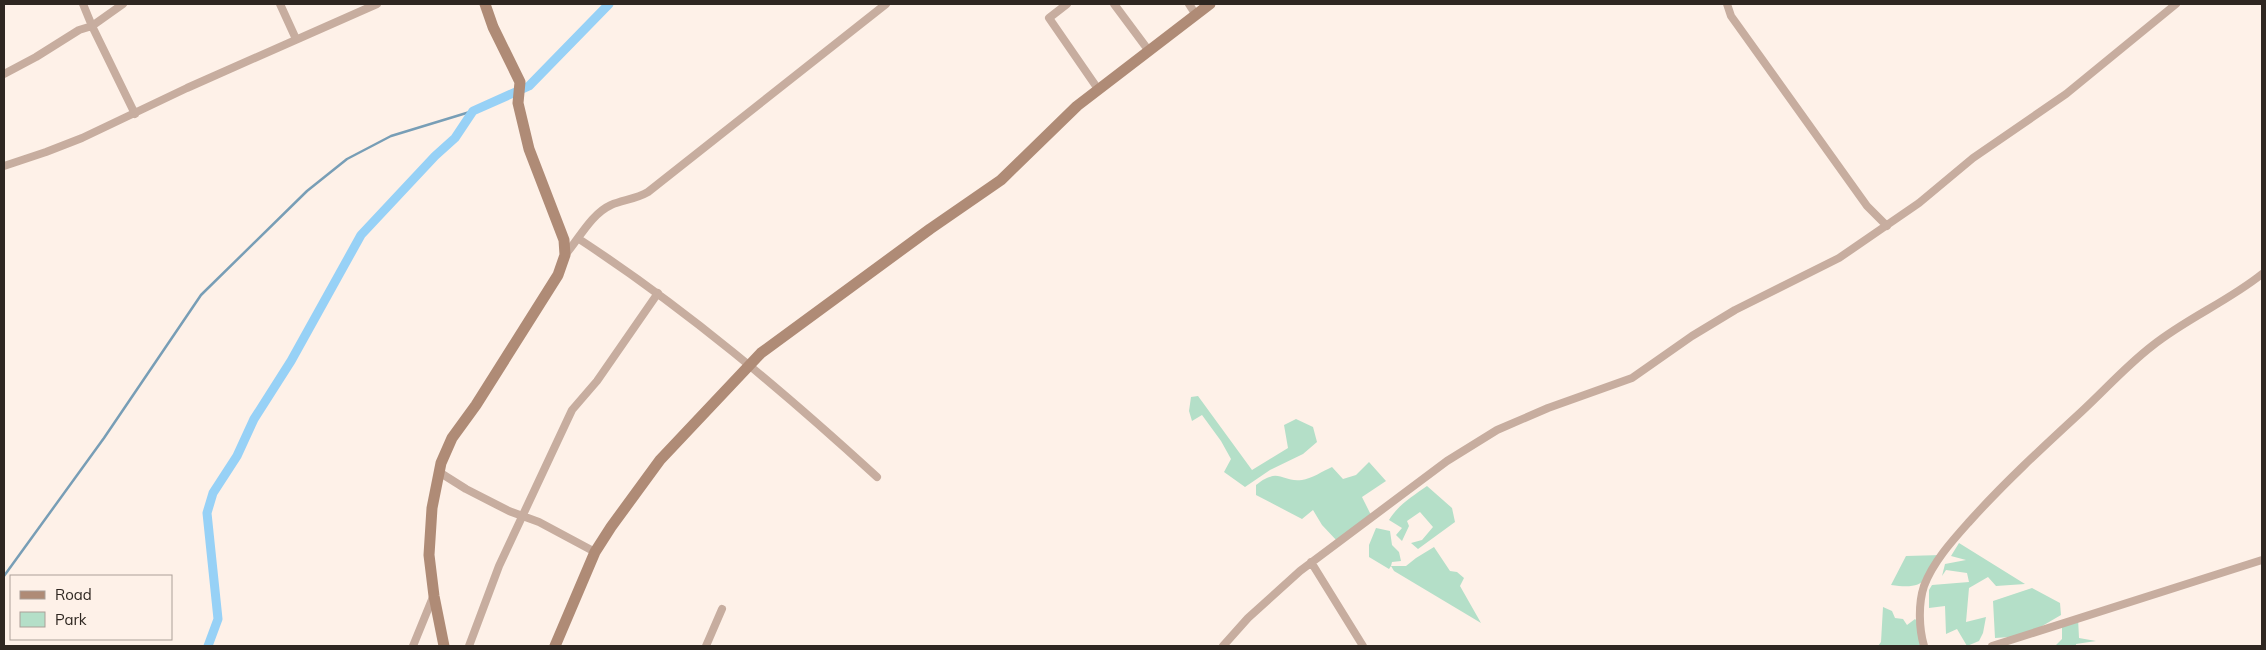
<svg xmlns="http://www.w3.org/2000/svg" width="2266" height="650" viewBox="0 0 2266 650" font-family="Mulish,sans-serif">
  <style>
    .green { fill: #b4dfc8 }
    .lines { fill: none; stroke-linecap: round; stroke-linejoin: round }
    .stream { stroke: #789eb6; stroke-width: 2.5 }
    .canal { stroke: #97d1f6; stroke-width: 9 }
    .minor { stroke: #c7ad9f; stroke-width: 8 }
    .secondary { stroke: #af8b76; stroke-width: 11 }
  </style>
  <rect width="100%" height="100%" fill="#fef1e8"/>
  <!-- green -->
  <path class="green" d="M1198 396 1252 470 1288 448 1284 425 1296 419 1313 427 1317 442 1303 454 1270 470 1245 487 1224 472 1231 459 1221 441 1202 415 1192 421 1189 411 1191 397Z
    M1369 462 1386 481 1362 497 1372 517 1338 542 1322 525 1313 510 1302 519 1256 495V485C1279 466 1282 483 1302 480 1311 479 1323 471 1332 467L1343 479 1356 475Z
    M1427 486 1452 508 1455 522 1418 549 1411 543 1422 540 1433 527 1420 512 1407 521 1409 526 1402 541 1396 535 1402 528 1389 520C1398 505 1413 496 1427 486Z
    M1376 528 1390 531 1392 545 1399 552 1401 561 1392 562 1391 566H1406L1416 558 1434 547 1450 571 1457 572 1464 578 1460 586 1481 623 1394 571 1391 566 1389 569 1369 557V545Z
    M1959 543 2025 584 1996 586 1988 577 1969 588 1966 622 1986 617 1983 633 1979 641 1967 646 1957 629 1946 634 1945 606 1929 608V590L1932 585 1969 582 1967 573 1946 570 1942 576 1945 564 1966 560 1951 556Z
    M1942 555C1926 581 1924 590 1891 585L1906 556Z
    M2032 588 2060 603 2061 615 2025 636 1995 638 1993 601Z
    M1883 607 1892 611 1895 618 1903 619 1907 625 1915 619 1921 625 1924 646H1878L1881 642Z
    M2078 618 2079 638 2096 641 2076 644V646H2055L2062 639V627Z"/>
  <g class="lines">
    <!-- stream -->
    <path class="stream" d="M4 576 104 438 201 295 307 191 347 159 391 136 473 111"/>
    <!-- canal -->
    <path class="canal" d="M208 646 218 619 207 513 213 493 237 456 254 419 291 361 361 235 435 156 455 138 473 111 529 86 609 4"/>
    <!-- minor -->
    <path class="minor" d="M83 4 92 26 135 114
      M280 4 296 39
      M1067 4 1049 18 1098 89
      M1114 4 1149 51
      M1189 4 1196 15
      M1727 4 1731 16 1867 206 1887 226
      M4 74 36 57 79 30 92 26 123 4
      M4 166 46 152 82 138 187 88 377 4
      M579 239C686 309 783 391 877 477
      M565 255C579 239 591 214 611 205 623 200 636 199 648 192L886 4
      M439 472 466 489 509 511 539 522 595 552
      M1311 562 1363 646
      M413 646 433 597
      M469 646 499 566 572 410 597 381 658 293
      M706 646 722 609
      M1223 646 1248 618 1300 571 1447 461 1497 430 1548 408 1632 378 1692 336 1735 310 1839 258 1919 203 1973 158 2066 94 2176 4
      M1924 646C1919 629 1918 604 1924 586 1933 562 1952 541 1969 522 2004 483 2042 448 2080 413 2104 391 2126 366 2152 346 2187 318 2227 302 2262 274
      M1992 646 2262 560"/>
    <!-- secondary -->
    <path class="secondary" d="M444 646 434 596 429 555 432 508 441 463 452 438 476 405 558 275 565 255 564 240 529 149 518 103 520 82 493 27 485 4
      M555 646 595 552 611 527 660 460 761 353 930 229 1001 180 1077 106 1210 4"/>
  </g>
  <!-- border -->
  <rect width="2266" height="650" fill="none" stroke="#2f2721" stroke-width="10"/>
  <!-- legend -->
  <rect x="10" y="575" width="162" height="65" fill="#fef1e8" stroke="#aba098"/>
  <rect x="20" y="591" width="25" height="8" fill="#af8b76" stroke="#aba098"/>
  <text x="55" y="600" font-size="15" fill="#2f2721">Road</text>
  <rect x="20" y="612" width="25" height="15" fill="#b4dfc8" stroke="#aba098"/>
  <text x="55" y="625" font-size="15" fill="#2f2721">Park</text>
</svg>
